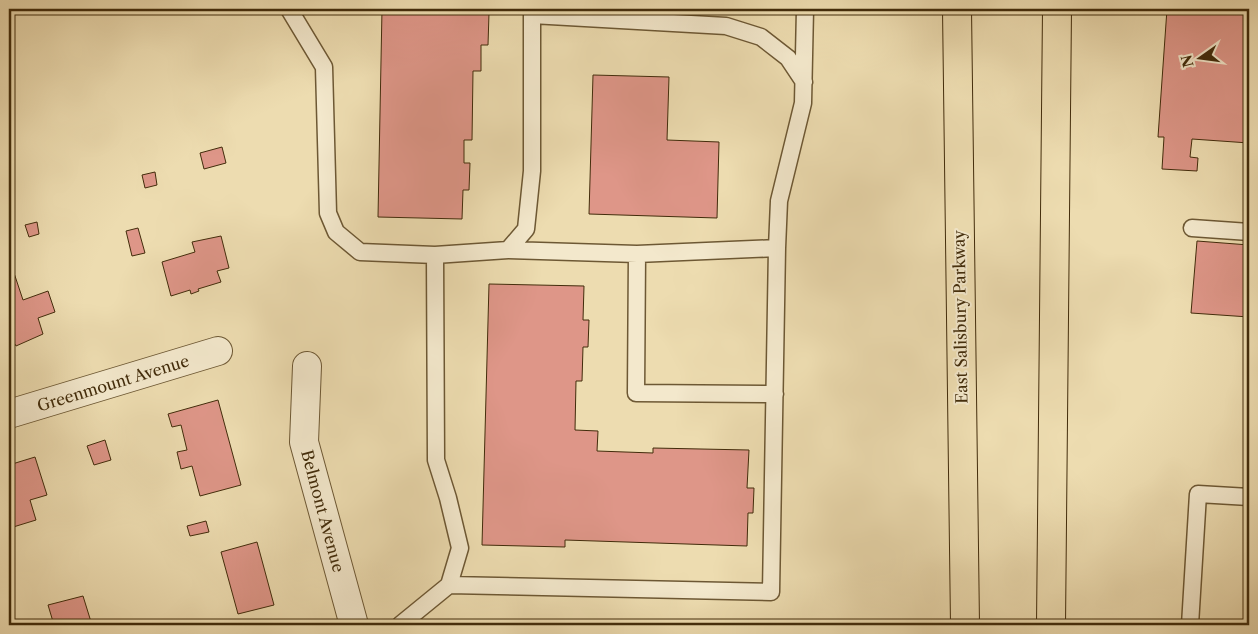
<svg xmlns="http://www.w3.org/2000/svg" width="1258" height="634" viewBox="0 0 1258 634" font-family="'Libre Caslon Text',serif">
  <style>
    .building { fill: #de9688; stroke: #422c0b }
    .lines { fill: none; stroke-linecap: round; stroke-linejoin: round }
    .lane-casing { stroke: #6d5834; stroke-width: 19 }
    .street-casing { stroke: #6d5834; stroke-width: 30 }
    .primary-casing { stroke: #422c0b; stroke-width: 30 }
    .lane { stroke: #f3e8cc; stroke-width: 16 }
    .street { stroke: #f3e8cc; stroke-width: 28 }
    .primary { stroke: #eddcb0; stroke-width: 28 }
    .labels { text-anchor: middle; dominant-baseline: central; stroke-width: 4; stroke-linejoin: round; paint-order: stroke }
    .street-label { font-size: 16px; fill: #422c0b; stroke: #f3e8cc }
  </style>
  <rect width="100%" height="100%" fill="#eddcb0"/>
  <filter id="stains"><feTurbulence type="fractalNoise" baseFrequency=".004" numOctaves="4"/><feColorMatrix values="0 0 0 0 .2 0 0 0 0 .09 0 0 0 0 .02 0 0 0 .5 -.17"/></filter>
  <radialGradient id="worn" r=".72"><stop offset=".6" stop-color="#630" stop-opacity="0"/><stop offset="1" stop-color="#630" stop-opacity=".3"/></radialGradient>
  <!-- building -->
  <path class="building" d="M382 9H482V13H489L488 45H481V71H473L472 140H464V163H470L469 190H463L462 219 378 217Z
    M1167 9H1249V143L1192 139 1190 157 1198 158 1197 171 1162 169 1164 137H1158Z
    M593 75 669 77 667 140 719 142 717 218 589 214Z
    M222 147 226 163 204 169 200 153Z
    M155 172 157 185 145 188 142 175Z
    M37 222 39 234 29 237 25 225Z
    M138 228 145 253 132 256 126 231Z
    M221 236 229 268 217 271 221 282 198 289 199 291 191 294 190 290 171 296 162 262 195 252 192 242Z
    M1197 241 1249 245V317L1191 313Z
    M13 270 23 300 48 291 55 312 38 318 43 334 16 346 15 344 9 346V271Z
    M489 284 584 286 583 320H589L588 347H583L582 381H576L575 430 598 431 597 451 653 453V448L749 450 747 488H754L753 513H748L747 546 565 540V547L482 545Z
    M218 400 241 485 200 496 192 466 181 469 177 452 187 450 181 425 172 427 168 414Z
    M105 440 111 460 94 465 87 446Z
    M35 457 47 495 30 500 36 520 10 528 9 465Z
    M206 521 209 532 190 536 187 526Z
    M257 542 274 605 238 614 221 552Z
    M83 596 92 625H54L48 605Z"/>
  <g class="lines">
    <defs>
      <path id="lane" d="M289 9 324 67 328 213 336 232 360 252 435 255
        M532 15 726 26 761 37 788 58 804 82
        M1192 228 1249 232
        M777 248 779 201 803 103 805 9
        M637 254 636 393 775 394
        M449 585 771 592 777 248 637 254 508 250
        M400 625 449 585 460 548 448 498 436 460 435 255 508 250 526 229 532 171V9
        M1190 625 1198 494 1249 497"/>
      <path id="street" d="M307 366 304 442 354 625
        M9 414 218 351"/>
      <path id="primary" d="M957 9 965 625
        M1051 625 1057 9"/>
    </defs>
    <!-- lane casing -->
    <use href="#lane" class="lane-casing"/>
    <!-- street casing -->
    <use href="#street" class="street-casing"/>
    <!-- primary casing -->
    <use href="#primary" class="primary-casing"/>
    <!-- lane -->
    <use href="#lane" class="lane"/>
    <!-- street -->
    <use href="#street" class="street"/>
    <!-- primary -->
    <use href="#primary" class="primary"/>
  </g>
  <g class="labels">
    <!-- street labels -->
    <g class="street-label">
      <text transform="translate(960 317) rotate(-91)">East Salisbury Parkway</text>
      <text transform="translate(113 383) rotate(-17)">Greenmount Avenue</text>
      <text transform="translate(323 511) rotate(75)">Belmont Avenue</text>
    </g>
  </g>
  <!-- margin -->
  <rect width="1258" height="634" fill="none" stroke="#eddcb0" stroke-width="30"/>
  <rect x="10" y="10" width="1238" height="614" fill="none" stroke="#422c0b" stroke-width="2.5"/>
  <rect x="15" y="15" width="1228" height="604" fill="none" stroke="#422c0b"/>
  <!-- north arrow -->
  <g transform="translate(1200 58) rotate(256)" stroke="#f3e8cc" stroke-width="4" paint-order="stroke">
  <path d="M0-4L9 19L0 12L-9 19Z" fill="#422c0b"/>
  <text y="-8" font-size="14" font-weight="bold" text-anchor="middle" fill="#422c0b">N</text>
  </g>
  <rect width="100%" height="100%" filter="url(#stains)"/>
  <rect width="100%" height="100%" fill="url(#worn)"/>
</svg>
